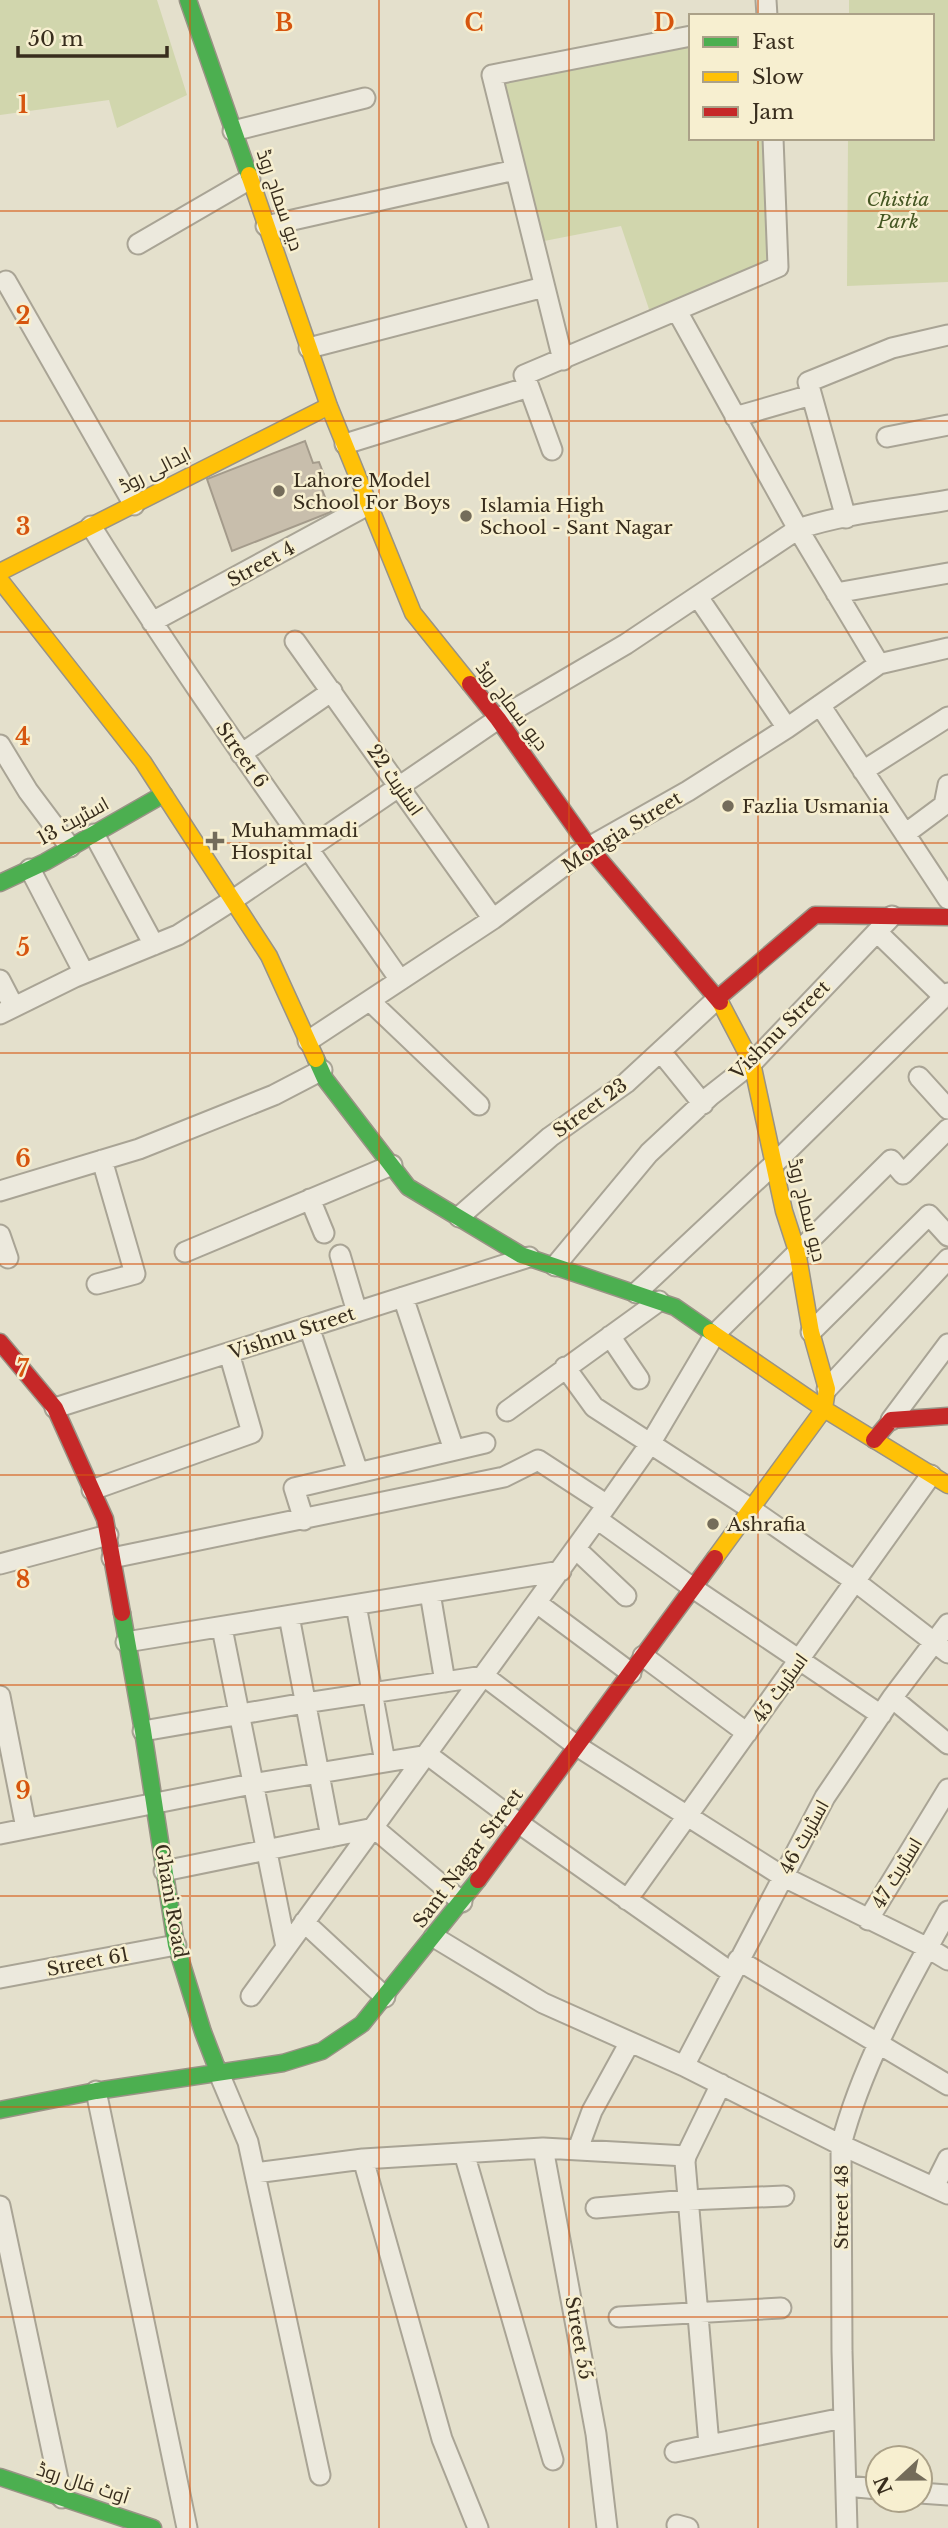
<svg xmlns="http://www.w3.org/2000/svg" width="948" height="2528" viewBox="0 0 948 2528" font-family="'Libre Baskerville',Cairo,serif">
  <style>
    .green { fill: #d1d6ad }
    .building { fill: #c8beac; stroke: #a49b8b; stroke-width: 2 }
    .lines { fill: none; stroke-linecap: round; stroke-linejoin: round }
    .street-casing { stroke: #a9a495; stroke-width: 23 }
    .fast-casing { stroke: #999385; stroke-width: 19 }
    .slow-casing { stroke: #999385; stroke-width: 19 }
    .jam-casing { stroke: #999385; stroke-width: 19 }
    .street { stroke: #ece9dd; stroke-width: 19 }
    .fast { stroke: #4caf50; stroke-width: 16 }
    .slow { stroke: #ffc107; stroke-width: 16 }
    .jam { stroke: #c62828; stroke-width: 16 }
    .grid { fill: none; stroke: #d6550e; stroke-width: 2; stroke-opacity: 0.55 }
    .poi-dot { fill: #746c5a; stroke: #f7efd0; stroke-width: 2.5 }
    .labels { text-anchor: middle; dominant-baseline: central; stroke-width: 5; stroke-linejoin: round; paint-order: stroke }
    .park-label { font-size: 19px; font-style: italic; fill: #445622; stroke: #f7efd0 }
    .street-label { font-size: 19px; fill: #382d1d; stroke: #f7efd0 }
    .poi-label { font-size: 19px; fill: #382d1d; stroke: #f7efd0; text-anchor: start }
    .grid-label { font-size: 23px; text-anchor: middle; font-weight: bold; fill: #d6550e; stroke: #f7efd0; stroke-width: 5; stroke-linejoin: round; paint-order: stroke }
  </style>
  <rect width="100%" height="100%" fill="#e4e0cc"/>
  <!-- green -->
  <path class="green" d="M0 0H157L187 95 117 128 109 100 0 115Z
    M849 0H948V282L847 286 848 138H932V16H849Z
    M691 36V138H773L778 267 653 321 621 226 534 243 492 75Z"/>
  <!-- building -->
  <path class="building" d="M305 441 313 463 319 462 328 485 321 487 331 512 232 551 207 479Z"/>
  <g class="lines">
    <defs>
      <path id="street" d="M766 0 767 16
        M233 131 365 98
        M266 226 515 170
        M138 244 250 179
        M6 281 134 505
        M677 311 798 529 879 664
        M309 348 544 287
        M563 360 492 75 691 36
        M529 387 524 375 778 267 773 138
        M735 417 811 395
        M887 437 948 425
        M345 444 529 387 552 450
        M846 518 808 382 892 348 948 335
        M91 526C188 682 296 830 400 980
        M836 593 948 573
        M698 597 787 728
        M152 622 370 504
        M295 641 493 919
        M820 705 948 899
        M0 745 28 791 70 847
        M241 754 332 691
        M863 771 948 717
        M94 834 154 945
        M905 834 944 805 948 785
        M30 869 84 973
        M877 932 944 997
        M0 980 14 1007
        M370 1001 479 1105
        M0 1014 75 977 178 935 233 900 498 719 626 644 798 529C846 513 898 509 948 500
        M308 1041 493 919 589 847 688 791 787 728 879 664 948 648
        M661 1052 703 1104
        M919 1077 948 1109
        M0 1191 139 1149 274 1095 322 1070
        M310 1199 324 1233
        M459 1217 550 1137 626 1083 718 998
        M0 1235 8 1258
        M185 1252 392 1165
        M340 1255 357 1312
        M555 1266 649 1153 710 1096 752 1063 892 916
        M97 1284 135 1274 102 1160
        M636 1293 774 1164 948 993
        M403 1297 454 1450
        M309 1327 358 1472
        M811 1332 929 1215 948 1236
        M610 1336 639 1379
        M565 1367 594 1407 751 1509 856 1582 948 1653
        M827 1389 948 1259
        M55 1408 529 1257
        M507 1411 659 1301
        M891 1420 948 1344
        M92 1490 252 1433 229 1353
        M597 1519 693 1588 881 1715
        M304 1520 294 1488 485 1443
        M576 1549 626 1596
        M112 1558 504 1477 538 1460 607 1505
        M0 1564 108 1535
        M430 1593 445 1682
        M537 1603 631 1673
        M356 1605 385 1762
        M289 1616 331 1837
        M222 1628 286 1947
        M126 1642 561 1571
        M643 1656 747 1733
        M0 1696 26 1828
        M892 1698 948 1744
        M143 1731 305 1703 484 1676 577 1746 782 1876 928 1948 948 1960
        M0 1834 252 1784 428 1755 520 1824 732 1973
        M164 1871 374 1828 462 1902
        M627 1900 931 1475
        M868 1920 948 1789
        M304 1922 385 1997
        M434 1937 543 2003 684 2066 841 2145 948 2194
        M738 1960 948 2085
        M0 1978 176 1945
        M251 1996 607 1505 650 1444 715 1334 891 1160 903 1174 948 1129
        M684 2066 825 1797 892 1698 948 1624
        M218 2071 248 2142 320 2475
        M96 2091 187 2528
        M543 2148 596 2434 607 2528
        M578 2149 592 2111 630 2042
        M464 2153 553 2460
        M255 2173 363 2159
        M934 2187 948 2159
        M0 2206 62 2498
        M596 2208 688 2200 784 2196
        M619 2317 781 2308
        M709 2445 685 2162 686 2156 721 2084
        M675 2452 843 2418
        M846 2486 878 2489
        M920 2493 948 2495
        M677 2525 688 2528
        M478 2528 442 2439 363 2159 543 2148 686 2156
        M847 2528 842 2351 841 2145C863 2061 907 1986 948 1911"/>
      <path id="fast" d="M188 0 249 175
        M0 883 45 862 164 794
        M316 1059 325 1079 408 1187 521 1255 675 1307 711 1332
        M122 1613 143 1731 176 1945 203 2032 218 2071
        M0 2110 96 2091 283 2063 322 2051 362 2024 478 1880
        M0 2477 153 2528"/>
      <path id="slow" d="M249 175 329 406 413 613 470 684
        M0 572 329 406
        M0 580 143 762 269 956 316 1059
        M711 1332 824 1409 948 1485
        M715 1558 824 1409 827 1389 811 1332 797 1251 784 1211 752 1063 720 1002"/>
      <path id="jam" d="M470 684 498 719 589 847 720 1002
        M718 998 815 915 948 917
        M0 1342 55 1408 105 1519 122 1613
        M874 1440 891 1420 948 1416
        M478 1880 715 1558"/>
    </defs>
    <!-- street casing -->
    <use href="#street" class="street-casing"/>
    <!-- fast casing -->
    <use href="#fast" class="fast-casing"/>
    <!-- slow casing -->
    <use href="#slow" class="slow-casing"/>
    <!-- jam casing -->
    <use href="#jam" class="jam-casing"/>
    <!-- street -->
    <use href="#street" class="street"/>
    <!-- fast -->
    <use href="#fast" class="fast"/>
    <!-- slow -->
    <use href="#slow" class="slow"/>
    <!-- jam -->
    <use href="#jam" class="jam"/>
  </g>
  <!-- grid -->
  <path class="grid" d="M190 0V2528M379 0V2528M569 0V2528M758 0V16M758 138V2528M0 211H948M0 421H948M0 632H948M0 843H948M0 1053H948M0 1264H948M0 1475H948M0 1685H948M0 1896H948M0 2107H948M0 2317H948"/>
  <!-- markers -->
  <g class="poi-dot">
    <circle cx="279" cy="491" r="7"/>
    <circle cx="466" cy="516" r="7"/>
    <circle cx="728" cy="806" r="7"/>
    <path d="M211.5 830.5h7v7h7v7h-7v7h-7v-7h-7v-7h7z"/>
    <circle cx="713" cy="1524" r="7"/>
  </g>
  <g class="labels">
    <!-- park labels -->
    <g class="park-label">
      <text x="898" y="199">Chistia<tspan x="898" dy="22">Park</tspan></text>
    </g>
    <!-- street labels -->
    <g class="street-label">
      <text transform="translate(280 200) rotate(71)">دیو سماج روڈ</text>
      <text transform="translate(155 470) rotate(-27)">ابدالی روڈ</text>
      <text transform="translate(261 564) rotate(-29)">Street 4</text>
      <text transform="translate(512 706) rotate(53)">دیو سماج روڈ</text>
      <text transform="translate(242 755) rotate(55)">Street 6</text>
      <text transform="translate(395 780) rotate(55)">اسٹریٹ 22</text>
      <text transform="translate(73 821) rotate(-29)">اسٹریٹ 13</text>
      <text transform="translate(622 832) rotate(-32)">Mongia Street</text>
      <text transform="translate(780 1030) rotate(-45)">Vishnu Street</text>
      <text transform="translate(590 1108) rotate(-36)">Street 23</text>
      <text transform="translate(807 1210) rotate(76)">دیو سماج روڈ</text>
      <text transform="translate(292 1333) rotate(-18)">Vishnu Street</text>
      <text transform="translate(780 1688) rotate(-54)">اسٹریٹ 45</text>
      <text transform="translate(804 1837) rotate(-61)">اسٹریٹ 46</text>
      <text transform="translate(468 1858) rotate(-53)">Sant Nagar Street</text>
      <text transform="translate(897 1873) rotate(-59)">اسٹریٹ 47</text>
      <text transform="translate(171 1901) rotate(80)">Ghani Road</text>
      <text transform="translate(88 1962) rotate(-11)">Street 61</text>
      <text transform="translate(841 2207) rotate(-90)">Street 48</text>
      <text transform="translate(579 2338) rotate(80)">Street 55</text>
      <text transform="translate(83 2483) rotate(18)">آوٹ فال روڈ</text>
    </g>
    <!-- poi labels -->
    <g class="poi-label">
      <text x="293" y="480">Lahore Model<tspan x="293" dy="22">School For Boys</tspan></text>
      <text x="480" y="505">Islamia High<tspan x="480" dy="22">School - Sant Nagar</tspan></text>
      <text x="742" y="806">Fazlia Usmania</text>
      <text x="231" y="830">Muhammadi<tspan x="231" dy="22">Hospital</tspan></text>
      <text x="727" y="1524">Ashrafia</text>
    </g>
  </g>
  <g class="grid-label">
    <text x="284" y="31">B</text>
    <text x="474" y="31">C</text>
    <text x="664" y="31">D</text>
    <text x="23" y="113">1</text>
    <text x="23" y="324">2</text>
    <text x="23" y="535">3</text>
    <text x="23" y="745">4</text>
    <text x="23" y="956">5</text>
    <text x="23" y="1167">6</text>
    <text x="23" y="1377">7</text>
    <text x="23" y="1588">8</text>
    <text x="23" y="1799">9</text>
  </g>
  <!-- legend -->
  <rect x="689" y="14" width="245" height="126" fill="#f7efd0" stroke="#aba188" stroke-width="2"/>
  <rect x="703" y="37" width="35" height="10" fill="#4caf50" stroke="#aba188" stroke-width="2"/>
  <text x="752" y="49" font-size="21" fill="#382d1d">Fast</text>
  <rect x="703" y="72" width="35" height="10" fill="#ffc107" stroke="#aba188" stroke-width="2"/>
  <text x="752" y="84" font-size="21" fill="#382d1d">Slow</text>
  <rect x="703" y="107" width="35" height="10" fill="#c62828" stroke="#aba188" stroke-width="2"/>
  <text x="752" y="119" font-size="21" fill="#382d1d">Jam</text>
  <!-- north arrow -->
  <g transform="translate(899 2479) rotate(248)"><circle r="33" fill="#f7efd0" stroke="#aba188" stroke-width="2"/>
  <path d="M0-5L12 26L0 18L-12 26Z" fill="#746c5a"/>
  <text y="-10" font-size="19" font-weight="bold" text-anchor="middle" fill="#382d1d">N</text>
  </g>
  <!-- scale -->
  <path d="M18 46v10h149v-10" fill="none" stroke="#382d1d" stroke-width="3.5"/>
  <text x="28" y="46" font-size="21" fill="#382d1d" stroke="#f7efd0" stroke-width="5" paint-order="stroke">50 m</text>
</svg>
